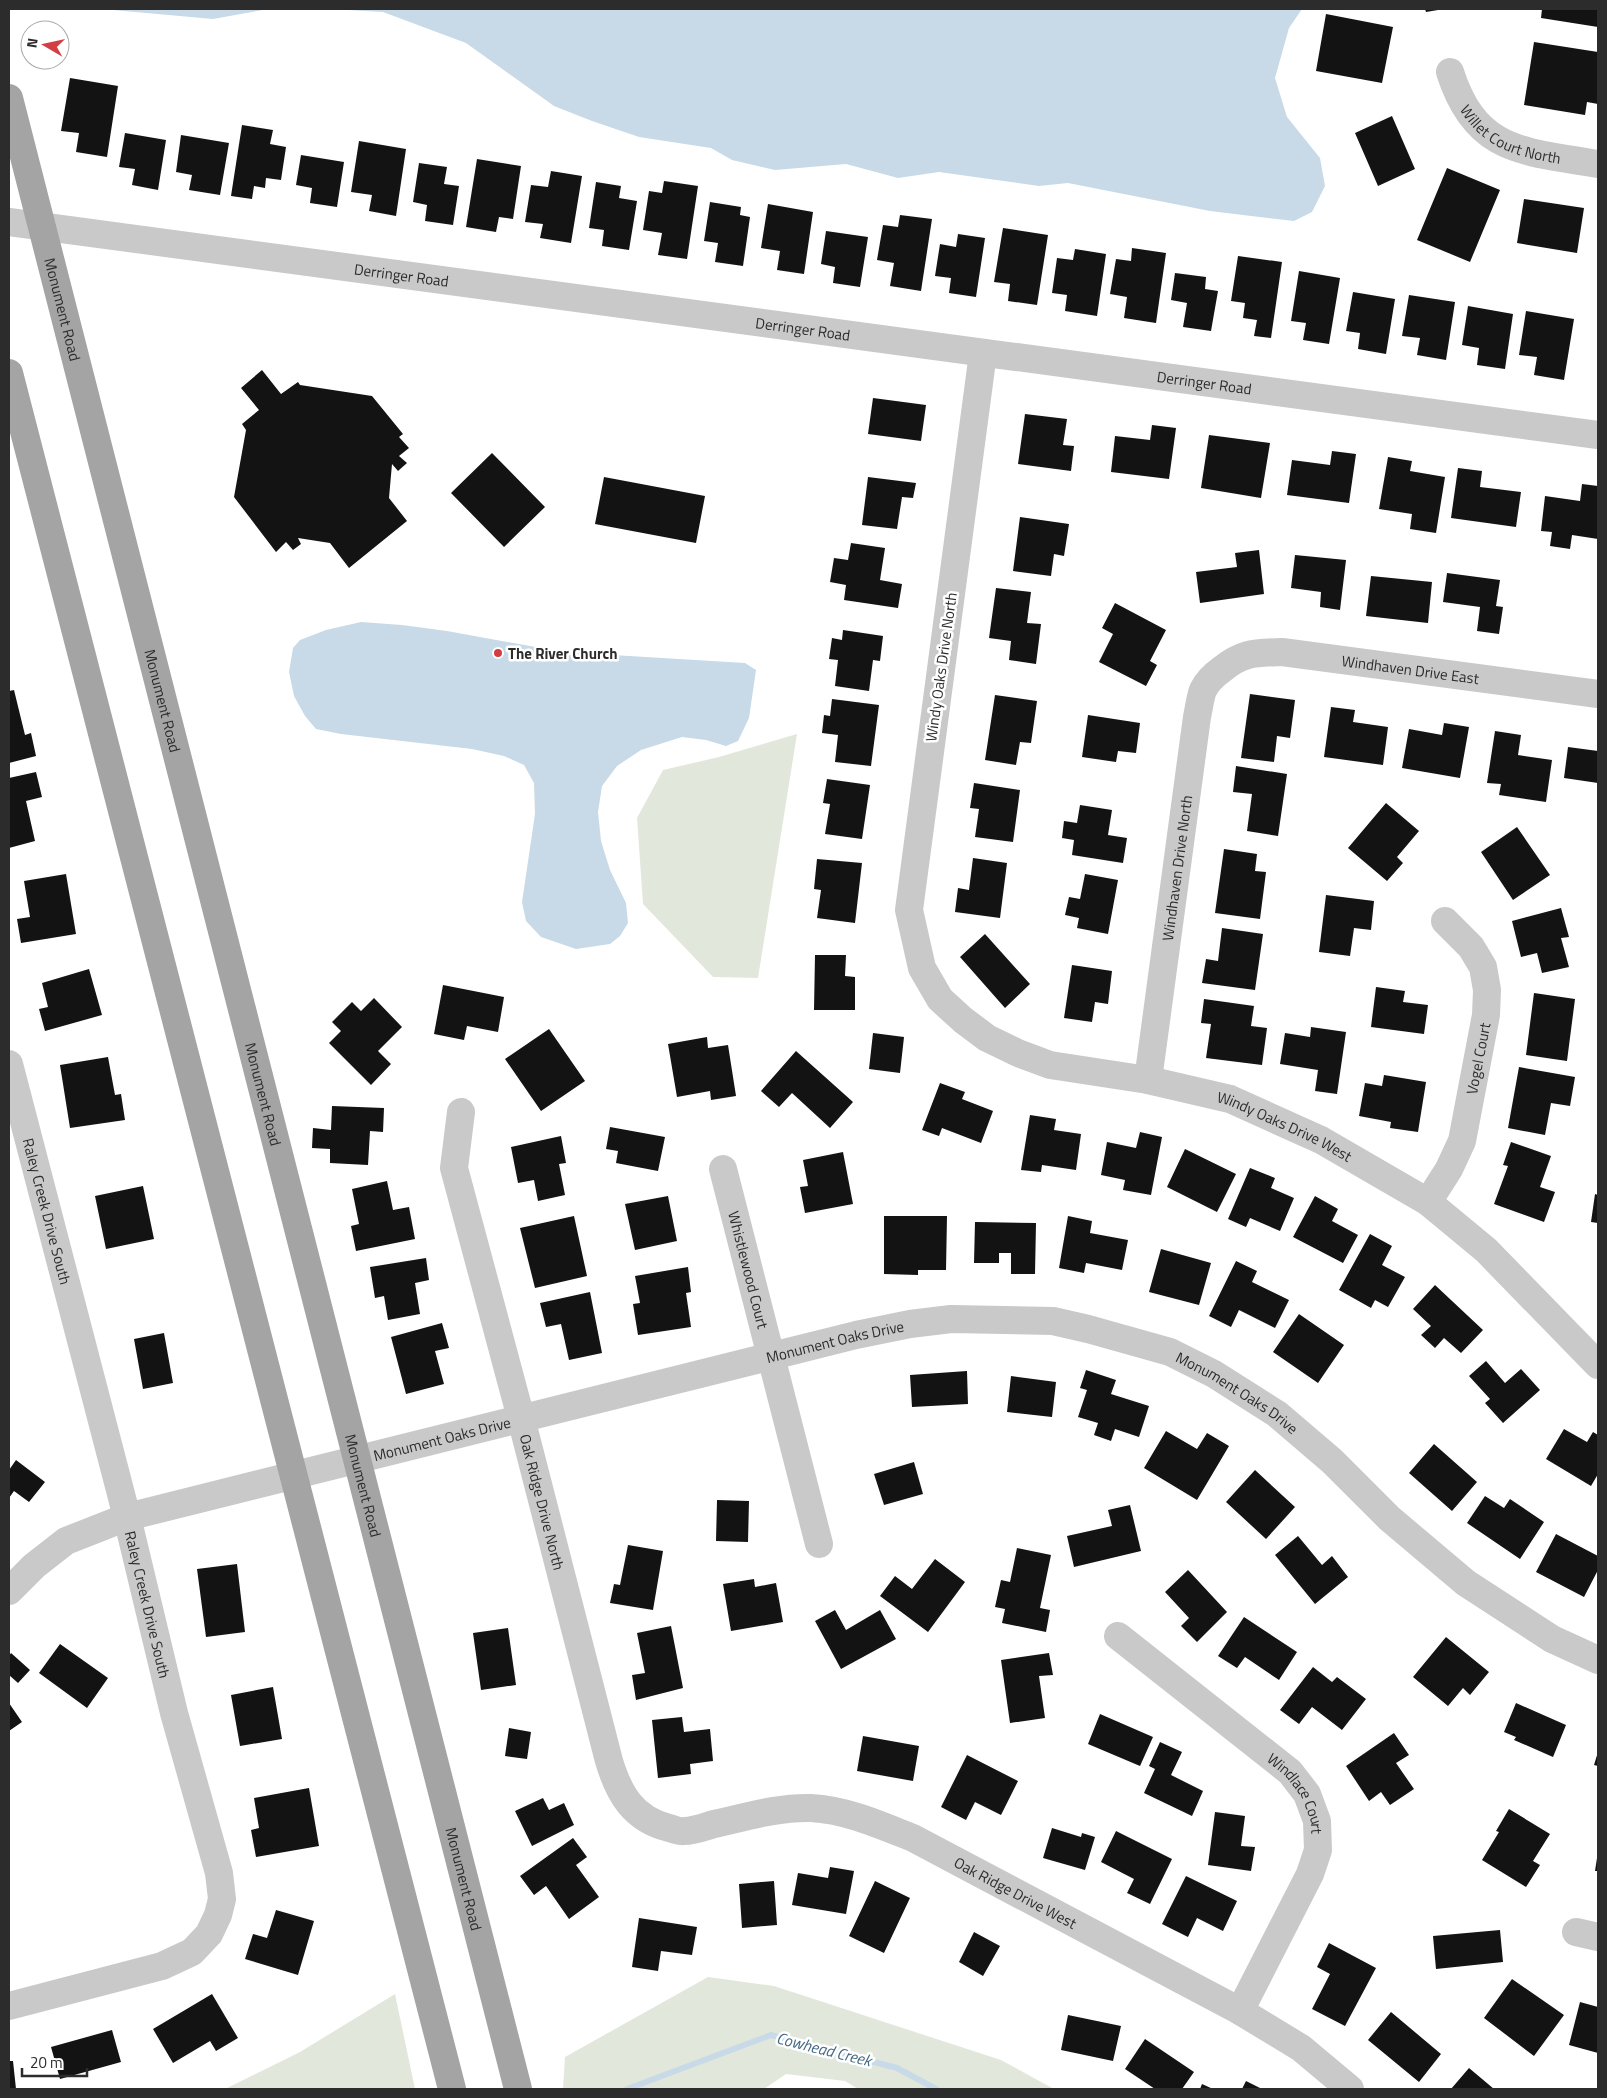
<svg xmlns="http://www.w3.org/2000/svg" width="1607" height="2098" viewBox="0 0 1607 2098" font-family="'Titillium Web',sans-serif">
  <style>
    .green { fill: #e1e8db }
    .water { fill: #c8dae7 }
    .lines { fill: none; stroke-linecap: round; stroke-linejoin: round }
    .stream { stroke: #c8dae7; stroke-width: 6 }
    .building { fill: #131313 }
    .minor { stroke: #c9c9c9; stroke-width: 28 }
    .major { stroke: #a4a4a4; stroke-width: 28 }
    .poi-dot { fill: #d33e43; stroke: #fff; stroke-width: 2 }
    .labels { text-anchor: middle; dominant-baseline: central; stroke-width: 5; stroke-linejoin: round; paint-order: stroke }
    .street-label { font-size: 15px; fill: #2c2c2c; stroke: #fff }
    .poi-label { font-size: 15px; font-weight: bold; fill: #2c2c2c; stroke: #fff; text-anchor: start }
    .water-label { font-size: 16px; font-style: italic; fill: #436985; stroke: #fff }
  </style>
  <rect width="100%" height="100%" fill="#fff"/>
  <!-- green -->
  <path class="green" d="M797 734 758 978 713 977 643 904 637 818 663 770 719 757Z
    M708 1977 774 1986 1001 2060 1054 2089H858L845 2081 786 2074 764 2089H563L565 2057Z
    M395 1994 415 2089H225L300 2052Z"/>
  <!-- water -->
  <path class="water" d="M102 9H268L213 19Z
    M331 9H1302L1289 28 1275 78 1287 117 1320 158 1325 186 1312 212 1294 221 1210 211 1068 183 1039 186 939 172 898 178 846 164 775 170 732 160 711 148 639 137 592 121 554 106 466 43 383 12Z
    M361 622 402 625 447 631 563 652 745 663 756 670 749 718 738 741 726 746 706 740 682 737 641 750 617 766 602 786 598 812 601 841 610 870 626 903 628 923 620 936 610 944 576 949 541 937 526 921 522 902 535 814 534 783 524 765 504 756 472 749 341 734 316 729 305 716 294 696 289 672 293 648 300 640 326 630Z"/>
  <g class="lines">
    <!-- stream -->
    <path class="stream" d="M627 2089 771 2035 897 2068 936 2089"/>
  </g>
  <!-- building -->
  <path class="building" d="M1425 9H1438V10L1426 12Z
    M1542 9H1598V27L1541 18Z
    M1326 14 1393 27 1382 83 1316 71Z
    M1534 42 1598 52V104L1587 102 1585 115 1524 105Z
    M70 78 118 86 107 157 76 152 79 133 61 131Z
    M1392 116 1415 169 1378 186 1355 133Z
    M242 125 273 130 270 144 286 147 281 180 266 178 265 188 254 186 252 199 231 196Z
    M125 133 166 140 158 190 132 185 135 169 119 167Z
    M181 135 229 143 220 195 189 190 192 175 176 172Z
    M359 141 406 149 396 216 369 211 372 195 351 192Z
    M301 155 344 162 337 207 310 203 312 188 296 185Z
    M477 159 521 166 513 219 499 217 496 232 466 227Z
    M419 163 447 167 444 184 459 186 453 225 425 221 427 205 413 202Z
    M1447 168 1500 190 1470 262 1417 240Z
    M551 171 582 176 571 243 540 238 543 224 525 222 531 185 548 187Z
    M664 181 698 186 687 259 658 255 662 233 643 230 649 191 662 193Z
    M596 182 621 186 619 198 637 201 629 250 602 246 604 230 589 228Z
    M1524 199 1584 208 1577 253 1517 243Z
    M710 202 741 207 740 215 750 217 743 266 715 262 718 243 704 241Z
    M768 204 813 212 804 274 777 270 780 251 761 248Z
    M900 215 932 219 921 291 890 286 894 263 877 260 883 225 898 227Z
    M1003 228 1048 235 1037 305 1008 301 1010 284 994 282Z
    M826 231 868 237 860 287 833 283 835 267 821 264Z
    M958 234 985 238 976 297 949 293 951 278 935 276 940 244 956 247Z
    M1132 248 1166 253 1156 323 1124 318 1127 297 1110 294 1116 259 1131 261Z
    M1075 249 1106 254 1097 316 1065 311 1067 295 1052 293 1057 258 1073 260Z
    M1238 256 1282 262 1271 338 1254 336 1257 320 1243 318 1245 303 1231 301Z
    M1299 271 1340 278 1329 344 1303 340 1306 323 1291 321Z
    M1175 273 1206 277 1205 289 1218 291 1211 331 1183 327 1187 303 1171 300Z
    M1353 292 1395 299 1386 354 1358 349 1360 333 1346 331Z
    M1409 295 1455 302 1446 360 1417 355 1420 338 1402 336Z
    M1468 306 1513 314 1505 369 1477 365 1479 348 1462 345Z
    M1526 311 1574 319 1564 380 1534 375 1537 357 1519 355Z
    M262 370 281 394 298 382 300 385 372 396 403 434 399 437 409 448 399 456 407 463 398 471 392 464 389 498 407 521 349 568 330 543 298 538 301 544 293 550 286 542 276 552 234 497 246 430 242 424 259 410 241 388Z
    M873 398 926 405 921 441 868 434Z
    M1025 414 1067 419 1063 445 1074 446 1071 471 1018 464Z
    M1152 425 1176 428 1169 479 1111 472 1115 436 1150 440Z
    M1209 435 1270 443 1261 498 1201 488Z
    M1332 451 1356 454 1349 503 1287 495 1292 460 1330 465Z
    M492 453 545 507 504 547 451 493Z
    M1388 457 1412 461 1410 471 1445 477 1436 533 1410 529 1412 514 1379 509Z
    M1458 468 1482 471 1480 487 1521 492 1516 527 1451 518Z
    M604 477 705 496 696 543 595 524Z
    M868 477 916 483 913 498 902 497 897 529 862 525Z
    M1582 484 1598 486V539L1572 535 1570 549 1550 546 1552 532 1541 531 1545 496 1580 501Z
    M1020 517 1069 524 1064 556 1054 554 1051 576 1013 571Z
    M851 543 885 548 880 580 902 584 898 608 844 600 846 585 830 582 834 558 848 560Z
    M1259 550 1264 594 1200 603 1196 572 1237 567 1235 553Z
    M1295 555 1346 560 1340 610 1320 607 1321 592 1291 588Z
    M1447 573 1500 580 1496 606 1503 607 1499 634 1477 631 1480 607 1443 602Z
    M1371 576 1432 582 1428 623 1366 616Z
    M996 588 1031 592 1027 623 1041 624 1036 664 1009 660 1011 641 989 638Z
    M1115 603 1166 630 1150 661 1157 665 1146 686 1099 662 1113 634 1102 628Z
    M843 630 883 636 880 661 873 660 869 691 835 686 838 660 829 659 832 638 842 640Z
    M14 690 25 735 31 733 36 756 9 763V691Z
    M1250 694 1295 700 1290 738 1277 736 1274 762 1241 758Z
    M995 695 1037 701 1031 743 1020 742 1016 765 985 760Z
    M832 699 879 705 871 766 835 762 838 735 822 733 824 715 830 716Z
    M1331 707 1355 710 1353 722 1388 727 1383 765 1324 757Z
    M1088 715 1140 723 1136 753 1118 751 1116 762 1082 757Z
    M1444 723 1469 727 1460 778 1402 768 1409 729 1442 735Z
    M1495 731 1521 735 1518 755 1552 760 1546 802 1499 795 1501 784 1487 783Z
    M1568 747 1598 751V783L1564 778Z
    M1236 766 1287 774 1278 836 1247 831 1252 794 1233 792Z
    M36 772 42 797 26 801 35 841 9 848V778Z
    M827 779 870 785 862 839 825 834 830 804 823 803Z
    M974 783 1020 790 1013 842 975 837 979 809 970 808Z
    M1386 803 1419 831 1397 857 1403 863 1387 881 1348 848Z
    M1080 805 1112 810 1108 835 1127 838 1123 863 1072 855 1074 840 1062 838 1064 821 1077 823Z
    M1517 827 1550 875 1513 900 1481 852Z
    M1224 849 1257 854 1255 871 1266 872 1260 919 1215 913Z
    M973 858 1007 863 1000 918 955 912 958 888 969 890Z
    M817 859 862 863 855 923 817 918 821 890 814 889Z
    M66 874 76 934 21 943 17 919 30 917 24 881Z
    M1085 874 1118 880 1108 934 1077 928 1079 918 1065 915 1069 897 1080 899Z
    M1326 895 1374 901 1371 930 1354 928 1350 956 1319 952Z
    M1561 908 1569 937 1561 938 1569 967 1542 973 1537 953 1521 957 1512 921Z
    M1222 928 1263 934 1255 990 1202 983 1206 959 1218 961Z
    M985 934 1030 984 1005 1008 960 957Z
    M815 955H846L845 976 855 977V1010H814Z
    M1072 965 1112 971 1108 1004 1095 1002 1092 1022 1064 1018Z
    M89 969 102 1015 45 1031 39 1009 48 1007 42 983Z
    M443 985 504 997 498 1032 467 1026 464 1040 434 1034Z
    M1376 987 1405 991 1403 1002 1428 1005 1424 1034 1371 1027Z
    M1534 993 1575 999 1567 1061 1526 1055Z
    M374 998 402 1027 378 1051 391 1064 371 1085 329 1043 341 1031 332 1022 352 1002 361 1011Z
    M1204 999 1254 1006 1251 1026 1267 1028 1262 1065 1206 1058 1211 1024 1201 1023Z
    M1311 1027 1346 1032 1337 1094 1315 1091 1318 1070 1280 1064 1285 1033 1310 1037Z
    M549 1029 585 1081 541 1111 505 1059Z
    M873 1033 904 1037 900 1073 869 1069Z
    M707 1037 708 1048 728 1045 736 1096 711 1100 710 1091 677 1097 668 1044Z
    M796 1051 853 1102 830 1128 792 1093 779 1107 761 1091Z
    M108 1057 115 1095 121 1094 125 1120 70 1128 60 1065Z
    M1519 1067 1575 1077 1570 1106 1551 1103 1545 1135 1508 1128Z
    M1384 1075 1426 1082 1418 1132 1390 1128 1391 1122 1359 1116 1365 1083 1382 1086Z
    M940 1083 965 1092 962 1099 993 1111 981 1143 942 1128 939 1136 922 1130Z
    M332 1106 384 1108 383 1132 370 1131 368 1165 330 1163V1149L312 1148 313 1128 331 1130Z
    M1030 1115 1056 1119 1054 1130 1081 1134 1076 1170 1042 1165 1041 1172 1021 1170Z
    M610 1127 665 1137 658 1171 616 1163 618 1151 606 1149Z
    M1140 1132 1162 1137 1151 1195 1123 1190 1125 1180 1101 1175 1107 1142 1136 1148Z
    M561 1136 566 1163 559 1164 565 1195 538 1201 534 1180 518 1183 511 1147Z
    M1511 1142 1551 1156 1540 1187 1555 1192 1544 1222 1494 1204 1508 1166 1503 1165Z
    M1185 1149 1236 1174 1217 1212 1167 1187Z
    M843 1152 853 1204 805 1213 800 1187 808 1186 803 1160Z
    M1250 1168 1275 1178 1271 1188 1294 1198 1280 1231 1250 1218 1246 1227 1228 1219Z
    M387 1181 393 1210 409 1207 415 1239 356 1251 351 1226 359 1224 352 1189Z
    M143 1186 154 1239 106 1249 95 1196Z
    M1595 1194 1598 1195V1223L1591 1222Z
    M668 1196 677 1241 635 1250 625 1204Z
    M1315 1196 1338 1209 1332 1221 1358 1235 1343 1263 1293 1237Z
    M574 1216 587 1276 535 1288 520 1228Z
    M884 1216H947L946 1270H918V1275L884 1274Z
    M1068 1216 1092 1221 1090 1233 1128 1240 1122 1270 1086 1263 1084 1273 1059 1268Z
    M975 1222 1036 1223 1035 1274H1011V1253H999V1263H974Z
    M1370 1234 1392 1246 1382 1265 1405 1277 1388 1307 1375 1300 1371 1308 1339 1290Z
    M1161 1249 1211 1263 1199 1305 1149 1292Z
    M426 1258 429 1280 415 1283 420 1314 388 1320 384 1296 375 1298 370 1267Z
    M1236 1261 1257 1271 1252 1282 1289 1300 1275 1328 1239 1310 1231 1327 1209 1316Z
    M688 1267 691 1292 686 1293 691 1327 638 1335 633 1304 640 1303 635 1276Z
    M1435 1285 1483 1330 1461 1353 1444 1338 1435 1348 1421 1335 1431 1326 1413 1309Z
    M590 1292 602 1353 569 1360 561 1324 546 1327 540 1303Z
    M1299 1314 1344 1345 1318 1383 1273 1352Z
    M442 1323 449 1348 435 1351 444 1384 406 1394 391 1337Z
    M164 1333 173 1383 143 1389 134 1339Z
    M1486 1361 1505 1383 1521 1369 1540 1390 1503 1423 1485 1403 1490 1399 1469 1376Z
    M1086 1370 1116 1380 1111 1394 1149 1406 1139 1437 1115 1429 1111 1441 1094 1435 1098 1423 1078 1417 1087 1390 1080 1388Z
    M967 1371 968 1404 912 1407 910 1375Z
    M1011 1376 1056 1382 1052 1417 1007 1412Z
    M1564 1429 1587 1442 1593 1432 1598 1435V1474L1591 1486 1546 1459Z
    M1166 1431 1197 1449 1207 1433 1229 1446 1197 1500 1144 1468Z
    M1434 1444 1477 1482 1452 1511 1409 1473Z
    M16 1460 45 1482 29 1502 14 1491 9 1498V1470Z
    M914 1462 923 1494 884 1505 874 1474Z
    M1255 1470 1295 1507 1266 1539 1226 1502Z
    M1485 1496 1504 1508 1510 1499 1544 1522 1520 1559 1467 1523Z
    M717 1500 749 1501 748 1542 716 1541Z
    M1130 1505 1141 1551 1074 1567 1067 1536 1112 1526 1108 1510Z
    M1556 1534 1598 1556V1570L1584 1597 1536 1572Z
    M1298 1536 1322 1565 1332 1556 1348 1577 1315 1604 1275 1555Z
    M628 1545 663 1551 653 1610 610 1603 614 1584 620 1585Z
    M1017 1548 1051 1555 1040 1608 1050 1610 1046 1632 1002 1623 1005 1609 995 1607 1001 1580 1010 1582Z
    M935 1559 965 1582 928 1632 880 1596 895 1576 912 1589Z
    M237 1564 245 1632 206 1637 197 1569Z
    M1188 1570 1227 1612 1197 1642 1181 1626 1189 1618 1165 1592Z
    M754 1579 755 1587 776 1583 783 1622 731 1631 723 1584Z
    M835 1610 846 1630 880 1610 896 1639 841 1669 815 1621Z
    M1244 1617 1297 1652 1279 1680 1245 1657 1237 1668 1218 1656Z
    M671 1626 683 1688 636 1700 632 1675 645 1673 637 1633Z
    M508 1628 516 1685 481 1690 473 1633Z
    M1446 1637 1489 1672 1470 1695 1463 1688 1448 1706 1413 1677Z
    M60 1644 108 1678 87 1708 39 1673Z
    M11 1653 30 1670 18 1683 9 1675V1656Z
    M1049 1653 1053 1675 1039 1676 1045 1718 1010 1723 1001 1660Z
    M1313 1667 1332 1682 1337 1677 1366 1699 1342 1730 1312 1707 1299 1724 1280 1710Z
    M273 1687 282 1739 240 1746 231 1695Z
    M9 1703 22 1722 9 1731Z
    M1516 1703 1566 1725 1553 1757 1514 1740 1516 1737 1504 1732Z
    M1100 1714 1153 1737 1140 1766 1088 1744Z
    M682 1717 684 1732 710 1729 713 1761 690 1764 691 1774 658 1778 652 1720Z
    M509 1728 531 1732 527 1759 505 1756Z
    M1394 1733 1409 1755 1396 1763 1414 1789 1390 1805 1381 1792 1369 1801 1346 1766Z
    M863 1736 919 1746 913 1781 857 1771Z
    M1160 1742 1182 1752 1171 1775 1203 1791 1192 1816 1144 1793 1155 1769 1149 1766Z
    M1598 1752V1766L1594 1765Z
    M967 1755 1018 1781 1001 1815 975 1802 966 1820 941 1807Z
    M309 1788 319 1846 256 1857 251 1830 259 1828 254 1798Z
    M543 1798 549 1810 564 1803 574 1825 532 1846 515 1811Z
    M1509 1809 1550 1834 1533 1861 1540 1865 1526 1887 1482 1860 1499 1832 1496 1831Z
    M1215 1812 1245 1816 1241 1846 1255 1847 1251 1871 1208 1865Z
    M1052 1828 1081 1837 1082 1833 1095 1837 1085 1870 1043 1858Z
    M1116 1831 1172 1859 1150 1904 1127 1893 1134 1879 1101 1862Z
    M573 1838 587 1857 576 1865 599 1897 569 1919 546 1886 534 1895 520 1876Z
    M1597 1858H1598V1871H1595Z
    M830 1867 854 1871 846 1914 792 1905 798 1873 828 1878Z
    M1186 1876 1237 1901 1223 1931 1197 1918 1188 1937 1162 1924Z
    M774 1881 777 1925 742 1928 739 1884Z
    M875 1881 910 1898 884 1953 849 1936Z
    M276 1910 314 1921 298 1975 245 1959 253 1934 267 1938Z
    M639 1918 697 1927 692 1955 661 1951 658 1971 632 1967Z
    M1500 1930 1503 1962 1436 1969 1433 1936Z
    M974 1932 1000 1946 983 1976 959 1962Z
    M1329 1943 1376 1968 1345 2026 1312 2009 1330 1974 1317 1967Z
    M1512 1979 1564 2015 1534 2056 1484 2018Z
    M212 1994 238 2038 216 2051 210 2041 173 2063 153 2029Z
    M1580 2002 1598 2007V2053L1569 2045Z
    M1391 2012 1441 2054 1419 2082 1368 2040Z
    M1068 2015 1121 2026 1113 2061 1061 2050Z
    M112 2030 121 2062 60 2079 51 2047Z
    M1145 2039 1194 2072 1182 2089H1155L1125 2069Z
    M9 2061H13L16 2089H9Z
    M1469 2068 1494 2089H1451Z
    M1246 2081 1262 2089H1242Z
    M1202 2084 1213 2089H1200Z"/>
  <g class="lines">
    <!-- minor -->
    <g class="minor">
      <path id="s1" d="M1450 72C1476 154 1525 151 1598 164"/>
      <path id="s2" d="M9 222 1598 435"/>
      <path id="s3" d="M983 353 909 910 922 968 940 999 963 1020 987 1038 1018 1053 1050 1065 1148 1080 1230 1099 1321 1140 1428 1202 1486 1250 1598 1365"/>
      <path id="s4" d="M9 1064 127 1517 174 1713 219 1873 222 1899 218 1915 209 1934 192 1952 162 1966 9 2006"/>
      <path id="s5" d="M1148 1080 1197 717C1199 708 1200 698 1203 690 1207 682 1214 675 1221 670 1242 652 1255 653 1282 652L1598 694"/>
      <path id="s6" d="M461 1112 454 1168 521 1418 609 1761C619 1794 633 1819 669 1828 674 1829 679 1832 684 1831 694 1831 704 1827 714 1824 746 1817 778 1807 811 1808 847 1810 880 1825 913 1838L1240 2011 1301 2048 1350 2089"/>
      <path id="s7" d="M723 1169 819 1544"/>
      <path id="s8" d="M1428 1202 1449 1169 1462 1141 1486 1015 1487 990 1483 967 1471 947 1445 921"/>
      <path id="s9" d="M9 1591 34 1566 66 1541 127 1517 856 1335 910 1324 951 1319 1053 1321 1088 1329 1170 1352 1214 1374 1277 1414 1332 1461 1389 1518 1466 1583 1552 1639 1598 1660"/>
      <path id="s10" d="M1118 1636 1290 1772 1307 1794 1317 1821 1318 1850 1310 1874 1240 2011"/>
      <path d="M1576 1932 1598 1937"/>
    </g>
    <!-- major -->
    <g class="major">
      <path id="s11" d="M9 98 518 2089"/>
      <path d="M9 373 452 2089"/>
    </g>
  </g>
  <!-- markers -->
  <circle class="poi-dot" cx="498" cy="653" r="5"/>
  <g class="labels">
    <!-- street labels -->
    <g class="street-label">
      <text stroke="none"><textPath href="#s1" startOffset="94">Willet Court North</textPath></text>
      <text stroke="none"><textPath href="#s2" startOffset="396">Derringer Road</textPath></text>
      <text stroke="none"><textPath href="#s11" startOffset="218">Monument Road</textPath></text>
      <text stroke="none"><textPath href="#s2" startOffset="801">Derringer Road</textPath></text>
      <text stroke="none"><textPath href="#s2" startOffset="1206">Derringer Road</textPath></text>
      <text transform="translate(941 667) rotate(-82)">Windy Oaks Drive North</text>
      <text stroke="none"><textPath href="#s5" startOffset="616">Windhaven Drive East</textPath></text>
      <text stroke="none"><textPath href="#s11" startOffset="622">Monument Road</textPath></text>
      <text stroke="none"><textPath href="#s5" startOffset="214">Windhaven Drive North</textPath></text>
      <text stroke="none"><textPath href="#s8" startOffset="154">Vogel Court</textPath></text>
      <text stroke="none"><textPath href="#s11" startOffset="1028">Monument Road</textPath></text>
      <text stroke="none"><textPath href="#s3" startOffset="1031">Windy Oaks Drive West</textPath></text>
      <text stroke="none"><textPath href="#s4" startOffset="152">Raley Creek Drive South</textPath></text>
      <text stroke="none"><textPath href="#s7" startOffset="104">Whistlewood Court</textPath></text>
      <text stroke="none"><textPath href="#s9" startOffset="871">Monument Oaks Drive</textPath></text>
      <text stroke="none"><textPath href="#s9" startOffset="1291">Monument Oaks Drive</textPath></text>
      <text stroke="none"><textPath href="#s9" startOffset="466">Monument Oaks Drive</textPath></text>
      <text stroke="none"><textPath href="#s11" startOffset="1432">Monument Road</textPath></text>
      <text stroke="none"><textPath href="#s6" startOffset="402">Oak Ridge Drive North</textPath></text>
      <text stroke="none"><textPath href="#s4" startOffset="558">Raley Creek Drive South</textPath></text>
      <text stroke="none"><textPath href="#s10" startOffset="241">Windlace Court</textPath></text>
      <text stroke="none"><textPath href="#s11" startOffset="1838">Monument Road</textPath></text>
      <text stroke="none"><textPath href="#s6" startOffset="1132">Oak Ridge Drive West</textPath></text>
    </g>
    <!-- poi labels -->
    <g class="poi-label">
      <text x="508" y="653">The River Church</text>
    </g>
    <!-- water labels -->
    <g class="water-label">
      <text transform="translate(824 2049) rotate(14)">Cowhead Creek</text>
    </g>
  </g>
  <!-- border -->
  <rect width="1607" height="2098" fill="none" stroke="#2c2c2c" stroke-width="20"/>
  <!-- north arrow -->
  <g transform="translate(45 45) rotate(279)"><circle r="24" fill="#ffffff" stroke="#ababab"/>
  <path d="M0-4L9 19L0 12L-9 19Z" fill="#d33e43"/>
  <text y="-8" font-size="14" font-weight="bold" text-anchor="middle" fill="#2c2c2c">N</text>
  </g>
  <!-- scale -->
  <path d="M22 2068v8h65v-8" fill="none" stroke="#2c2c2c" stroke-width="2.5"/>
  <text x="30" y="2068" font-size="15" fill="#2c2c2c" stroke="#ffffff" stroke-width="4" paint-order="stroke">20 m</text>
</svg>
